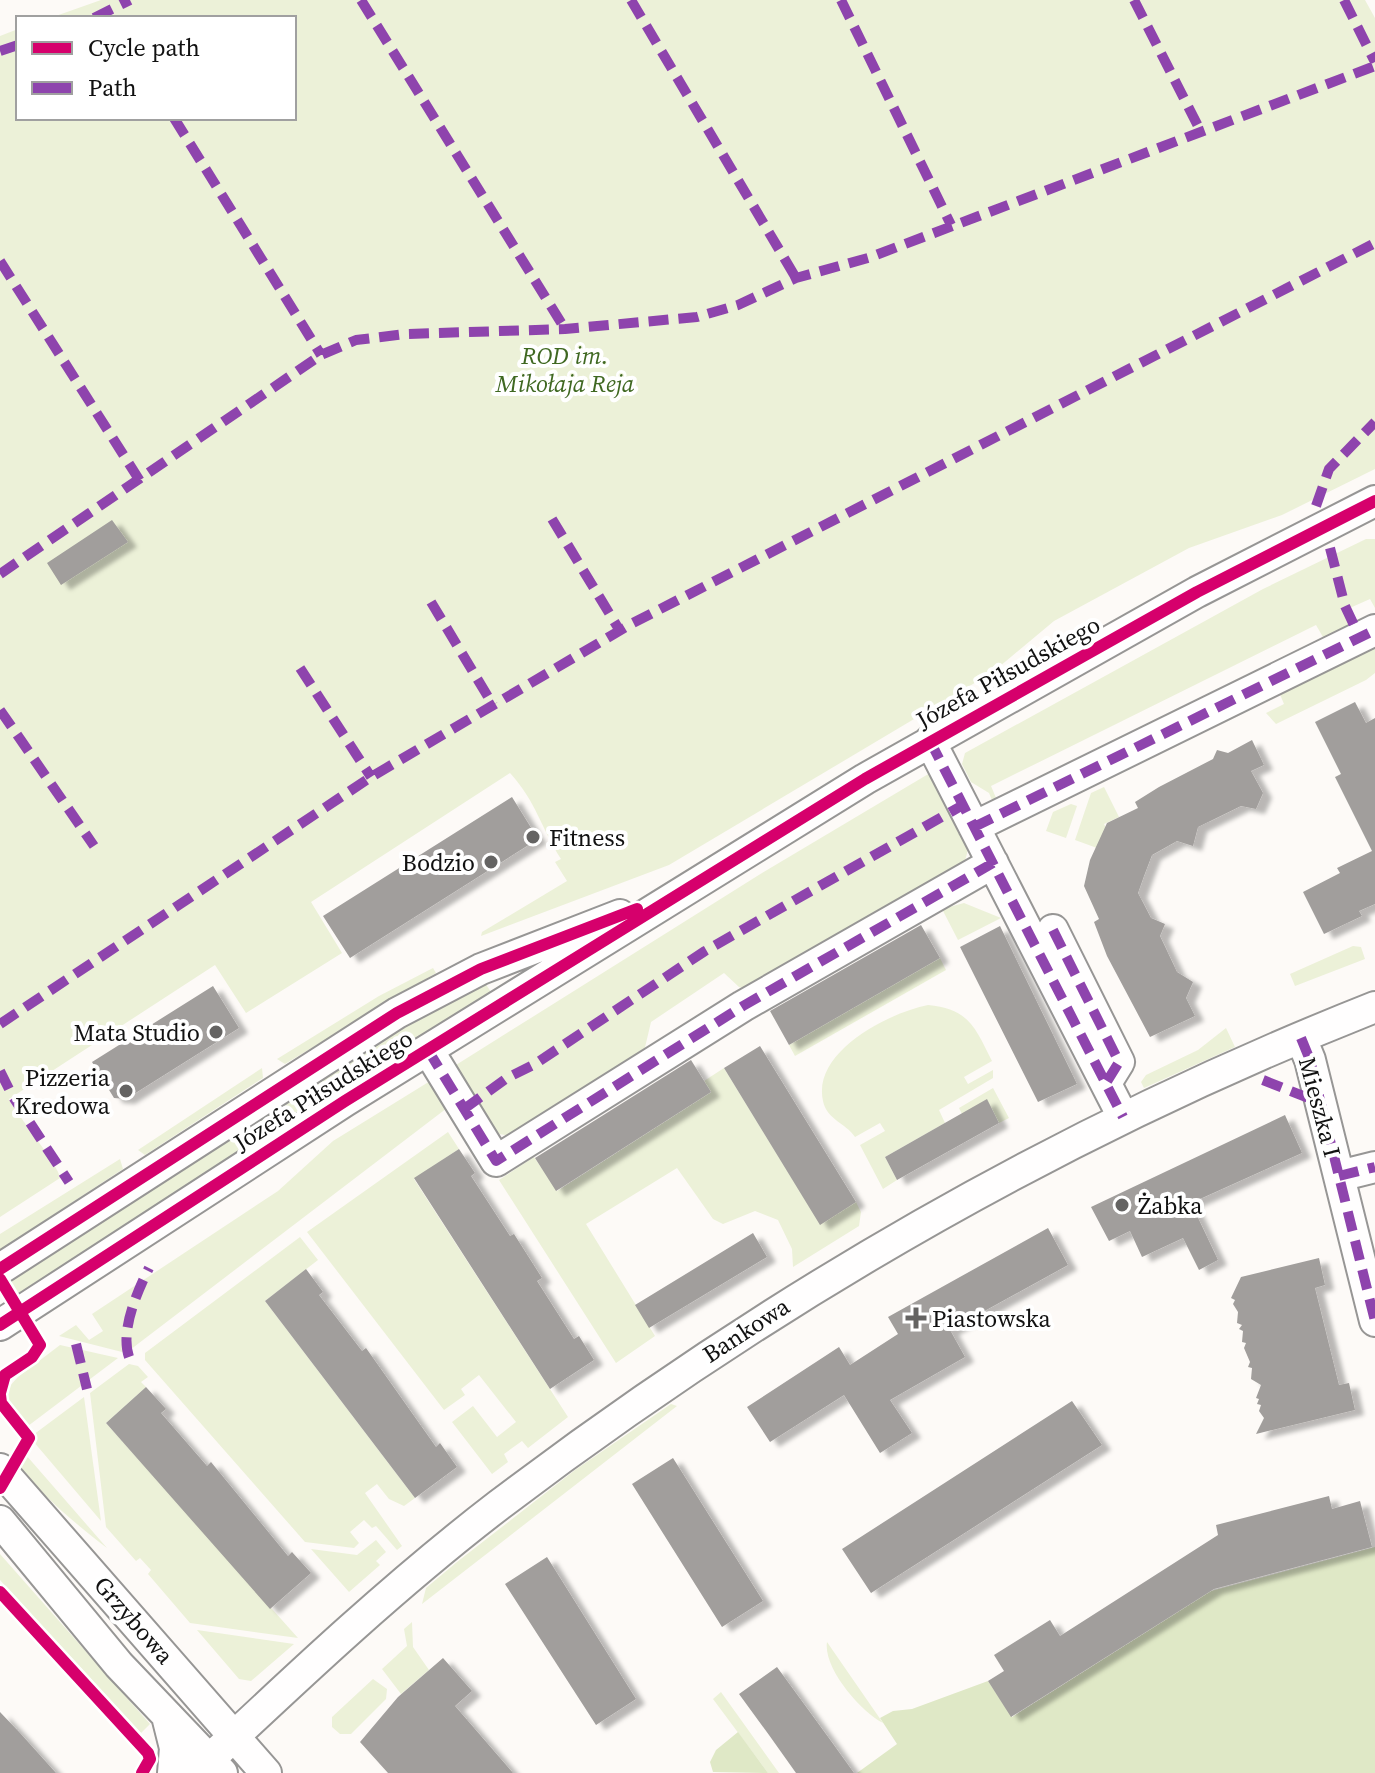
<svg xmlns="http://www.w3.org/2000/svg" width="1375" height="1773" viewBox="0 0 1375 1773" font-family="'Source Serif 4',serif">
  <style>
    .green { fill: #ecf1d8 }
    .forest { fill: #dfe8c6 }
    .building { fill: #a19e9c; filter: url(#shadow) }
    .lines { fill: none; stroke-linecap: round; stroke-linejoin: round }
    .minor-casing { stroke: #979695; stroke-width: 34 }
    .minor { stroke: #fffefe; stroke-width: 30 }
    .quiet { stroke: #8e44ad; stroke-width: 10; stroke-dasharray: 20 10; stroke-linecap: butt }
    .cycleway-casing { stroke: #fff; stroke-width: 17 }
    .cycleway { stroke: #d6006c; stroke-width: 12 }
    .poi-dot { fill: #646362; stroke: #fff; stroke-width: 3 }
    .labels { text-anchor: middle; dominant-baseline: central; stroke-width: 8; stroke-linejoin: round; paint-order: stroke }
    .park-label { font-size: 24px; font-style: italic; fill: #3f6821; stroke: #fff }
    .street-label { font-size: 24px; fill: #111; stroke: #fff }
    .poi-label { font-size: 24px; fill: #111; stroke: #fff; text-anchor: start }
  </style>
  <defs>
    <filter id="shadow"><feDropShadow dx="9" dy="5" stdDeviation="2" flood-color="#0004"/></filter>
  </defs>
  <rect width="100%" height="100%" fill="#fdfaf7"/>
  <!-- green -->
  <path class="green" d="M101 0H1365L1375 18V469L1282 515 1189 548 1054 621 993 672 669 865 481 936 482 932 567 881 555 862 561 859C540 826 537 803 510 773L311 902 342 953 246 1013 215 965 9 1099C18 1117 59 1165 60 1178L0 1217V36L18 29V118H294V18H50Z
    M1366 539H1375V608L1370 599 1343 611 1352 631 1327 644 1316 625 991 786 999 805 995 807 989 793 971 782 962 764 965 753 1263 589Z
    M1375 644V673L1366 680 1276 724 1266 713 1284 704 1279 692Z
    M935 770 969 846 965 861 952 876 753 991 739 987 724 973 651 1022 642 1060 519 1137 492 1133 448 1070 762 873Z
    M1104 787 1119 817 1104 824 1108 832 1097 848 1075 840 1091 793Z
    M1071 804 1077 806 1066 838 1046 831 1053 812Z
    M964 903 1001 918 958 940 942 909Z
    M1353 946 1361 947 1365 959 1295 986 1290 974Z
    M940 958 946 970 795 1056 789 1045Z
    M433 968 436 973 285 1064 277 1059 379 996Z
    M485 983 491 992 326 1094 16 1295 8 1282C164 1179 318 1067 485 983Z
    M928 1005C969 1009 975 1027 992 1061L964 1077 968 1084 993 1070V1078L939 1110 945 1123 885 1157 897 1180 883 1189 860 1145 885 1131 880 1123 855 1137C846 1123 827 1120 823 1101 812 1052 888 1013 928 1005Z
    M1226 1028 1235 1047 1144 1088 1141 1082 1146 1075 1198 1050Z
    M262 1068 263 1078 145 1155 138 1150Z
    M724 1068 820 1224 856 1202 861 1212 859 1226 793 1267 792 1249 778 1220 755 1211 723 1224 713 1219 677 1168 586 1224 655 1336 616 1363 499 1180 534 1157 557 1191 711 1092 704 1081Z
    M435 1078 451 1105 126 1353 59 1336 76 1325 89 1340 103 1331 92 1314 278 1191 333 1141Z
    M993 1088 1009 1118 999 1123 987 1100 962 1114 959 1108Z
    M448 1132 459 1149 414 1179 568 1417 528 1448 522 1441 504 1454 508 1462 492 1474 452 1422 473 1406 497 1437 516 1422 479 1375 461 1389 465 1395 444 1410 307 1232Z
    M120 1159 123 1169 0 1250V1234Z
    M300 1237 318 1260 265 1301 415 1498 404 1506 389 1499 377 1484 365 1493 402 1546 397 1550 376 1526 372 1528 364 1520 350 1532 359 1543 354 1548 305 1542 145 1360V1353Z
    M60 1345 118 1358 28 1426 8 1404 6 1390 18 1377Z
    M129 1364 138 1366 148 1377 141 1382 146 1387 106 1423 298 1638 190 1623 148 1574 151 1570 140 1558 136 1561 106 1527 90 1393Z
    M84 1397 101 1521 33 1441V1435Z
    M671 1404 677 1406 422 1604 426 1588 457 1562 575 1470Z
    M26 1455 107 1548C73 1522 47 1499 18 1467Z
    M376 1540 386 1552 376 1561 380 1565 349 1592 311 1549 357 1555Z
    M0 1554 150 1724 141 1733 0 1580Z
    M412 1622 413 1647 429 1670 401 1694 382 1669 407 1646 404 1629Z
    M197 1630 294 1644 251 1681 239 1679Z
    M827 1642 883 1723C861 1712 823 1668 827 1642Z
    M373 1679 387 1689 386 1699 351 1734H340L332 1727V1717Z
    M721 1692 779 1773H768L713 1699Z"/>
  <!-- forest -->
  <path class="forest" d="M1375 1547V1773H857L897 1744 880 1718 893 1711 912 1709 988 1681 1012 1717 1211 1591Z
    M738 1732 768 1773 713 1772 710 1762 716 1750Z"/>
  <!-- building -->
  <path class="building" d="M112 520 128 542 61 585 47 563Z
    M1355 702 1366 723 1375 718V904L1359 911 1362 916 1324 934 1303 892 1340 873 1337 868 1372 851 1335 777 1341 774 1315 722Z
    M1252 740 1264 765 1251 771 1263 793 1256 809 1241 806 1198 827 1193 846 1177 841 1152 855 1144 876 1138 893 1151 918 1165 924 1160 936 1177 972 1193 982 1186 998 1195 1016 1150 1037 1107 956 1094 922 1099 919 1084 886 1090 860 1107 823 1138 808 1135 802 1159 787 1213 759 1217 750 1228 753Z
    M512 797 538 839 350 958 323 916Z
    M921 925 940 958 789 1045 770 1011Z
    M1000 926 1077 1084 1038 1102 960 947Z
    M213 986 239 1028 126 1099 114 1098 92 1062Z
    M760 1046 856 1202 820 1225 724 1068Z
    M691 1060 711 1092 556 1191 535 1158Z
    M987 1099 999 1123 897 1180 885 1157Z
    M1285 1115 1302 1153 1191 1203 1218 1260 1199 1270 1183 1238 1142 1257 1130 1231 1109 1241 1091 1207Z
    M459 1149 475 1173 471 1176 510 1236 514 1234 542 1278 537 1281 574 1339 579 1336 594 1360 550 1389 414 1178Z
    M1048 1228 1068 1265 950 1330 965 1357 890 1400 912 1433 880 1453 844 1395 770 1442 747 1407 839 1347 850 1365 898 1334 888 1317Z
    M753 1233 767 1257 649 1328 635 1305Z
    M1319 1258 1325 1285 1315 1288 1339 1385 1349 1383 1355 1410 1256 1434 1264 1418 1259 1411 1261 1405 1257 1404 1259 1399 1256 1398 1261 1385 1251 1379 1252 1368 1248 1367 1250 1362 1244 1348 1246 1343 1242 1342 1243 1331 1239 1329 1242 1325 1237 1323 1238 1312 1233 1304 1235 1300 1231 1298 1241 1277Z
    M306 1269 323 1292 319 1295 362 1351 366 1348 436 1447 440 1443 457 1467 415 1498 265 1301Z
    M146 1387 166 1409 161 1413 207 1466 211 1462 288 1556 292 1552 311 1573 270 1609 106 1423Z
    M1072 1401 1102 1445 871 1593 842 1549Z
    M673 1458 763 1601 722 1627 632 1484Z
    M1329 1496 1332 1509 1360 1501 1372 1547 1214 1589 1011 1717 988 1681 1004 1671 994 1655 1050 1620 1060 1636 1218 1535 1216 1525Z
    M547 1557 636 1699 596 1725 505 1584Z
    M443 1658 472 1691 455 1706 513 1773H388L360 1742 398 1697Z
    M777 1667 831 1741 854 1773H796L769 1735 739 1694Z
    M0 1712 20 1733 56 1773H0Z"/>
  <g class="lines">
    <defs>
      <path id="minor" d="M930 741 1123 1117
        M974 827 1375 630
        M1053 930 1119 1062 1106 1083
        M1301 1038 1310 1060 1375 1321
        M428 1050 496 1161 743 1006 993 863
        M1339 1176 1375 1167
        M0 1269 397 1013 481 969 620 915
        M0 1325 345 1101 865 779 1197 592 1375 501
        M0 1469 266 1773
        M0 1521 119 1665 222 1773
        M168 1720 175 1748 173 1773
        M195 1773C293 1681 392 1587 499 1505 769 1300 1059 1132 1375 1007"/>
    </defs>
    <!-- minor casing -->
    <use href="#minor" class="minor-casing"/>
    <!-- minor -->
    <use href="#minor" class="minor"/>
    <!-- quiet -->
    <path class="quiet" d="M361 0 565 329
      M631 0 796 278
      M841 0 951 225
      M1134 0 1201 132
      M1344 0 1375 62
      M94 18 130 0
      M0 51 18 45
      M174 118 321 355
      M0 261 140 481
      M1316 506 1329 469 1375 422
      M552 519 620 631
      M1330 548 1345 606 1360 638
      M0 574 321 355 356 340 406 334 565 329 697 317 738 305 796 278 868 258 1375 66
      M431 602 493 705
      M300 668 371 777
      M0 710 94 846
      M930 741 1123 1117
      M974 827 1375 630
      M1053 930 1119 1062 1106 1083
      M0 1024 371 777 631 624 1375 243
      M1301 1038 1310 1060 1375 1321
      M428 1050 496 1161 743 1006 993 863
      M0 1071 13 1097 69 1182
      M1263 1080 1321 1103
      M464 1109 507 1078 535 1064 705 951 963 805
      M1339 1176 1375 1167
      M76 1344 87 1389
      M129 1357C120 1331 137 1292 149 1268"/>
    <defs>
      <path id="cycleway" d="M0 1269 397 1013 481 969 637 909
        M0 1279 40 1345 32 1357 5 1375 0 1393
        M0 1325 345 1101 865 779 1197 592 1375 501
        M0 1395 1 1403 29 1438 0 1488
        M0 1592 148 1753 150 1759 142 1773"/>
    </defs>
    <!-- cycleway casing -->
    <use href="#cycleway" class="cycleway-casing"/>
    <!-- cycleway -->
    <use href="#cycleway" class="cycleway"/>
  </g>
  <!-- markers -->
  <g class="poi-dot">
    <circle cx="533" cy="837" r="8"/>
    <circle cx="491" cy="862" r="8"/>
    <circle cx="216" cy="1032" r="8"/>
    <circle cx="126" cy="1091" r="8"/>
    <circle cx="1122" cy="1205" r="8"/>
    <path d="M912 1306h8v8h8v8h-8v8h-8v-8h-8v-8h8z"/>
  </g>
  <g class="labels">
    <!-- park labels -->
    <g class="park-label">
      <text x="565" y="355">ROD im.<tspan x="565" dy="28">Mikołaja Reja</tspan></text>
    </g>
    <!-- street labels -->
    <g class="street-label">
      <text transform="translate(1008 672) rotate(-29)">Józefa Piłsudskiego</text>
      <text transform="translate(323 1090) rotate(-32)">Józefa Piłsudskiego</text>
      <text transform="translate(1320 1107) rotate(75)">Mieszka I</text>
      <text transform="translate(746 1330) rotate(-33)">Bankowa</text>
      <text transform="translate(134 1620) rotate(49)">Grzybowa</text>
    </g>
    <!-- poi labels -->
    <g class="poi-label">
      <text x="549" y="837">Fitness</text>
      <text x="475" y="862" text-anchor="end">Bodzio</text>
      <text x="200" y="1032" text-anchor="end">Mata Studio</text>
      <text x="110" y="1077" text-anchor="end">Pizzeria<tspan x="110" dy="28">Kredowa</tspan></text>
      <text x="1138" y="1205">Żabka</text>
      <text x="932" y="1318">Piastowska</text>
    </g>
  </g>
  <!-- legend -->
  <rect x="16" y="16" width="280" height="104" fill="#ffffff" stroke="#a0a0a0" stroke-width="2"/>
  <rect x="32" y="42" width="40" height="12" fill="#d6006c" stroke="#a0a0a0" stroke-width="2"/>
  <text x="88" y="56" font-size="24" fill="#111111">Cycle path</text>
  <rect x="32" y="82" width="40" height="12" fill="#8e44ad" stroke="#a0a0a0" stroke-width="2"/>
  <text x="88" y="96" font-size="24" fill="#111111">Path</text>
</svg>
